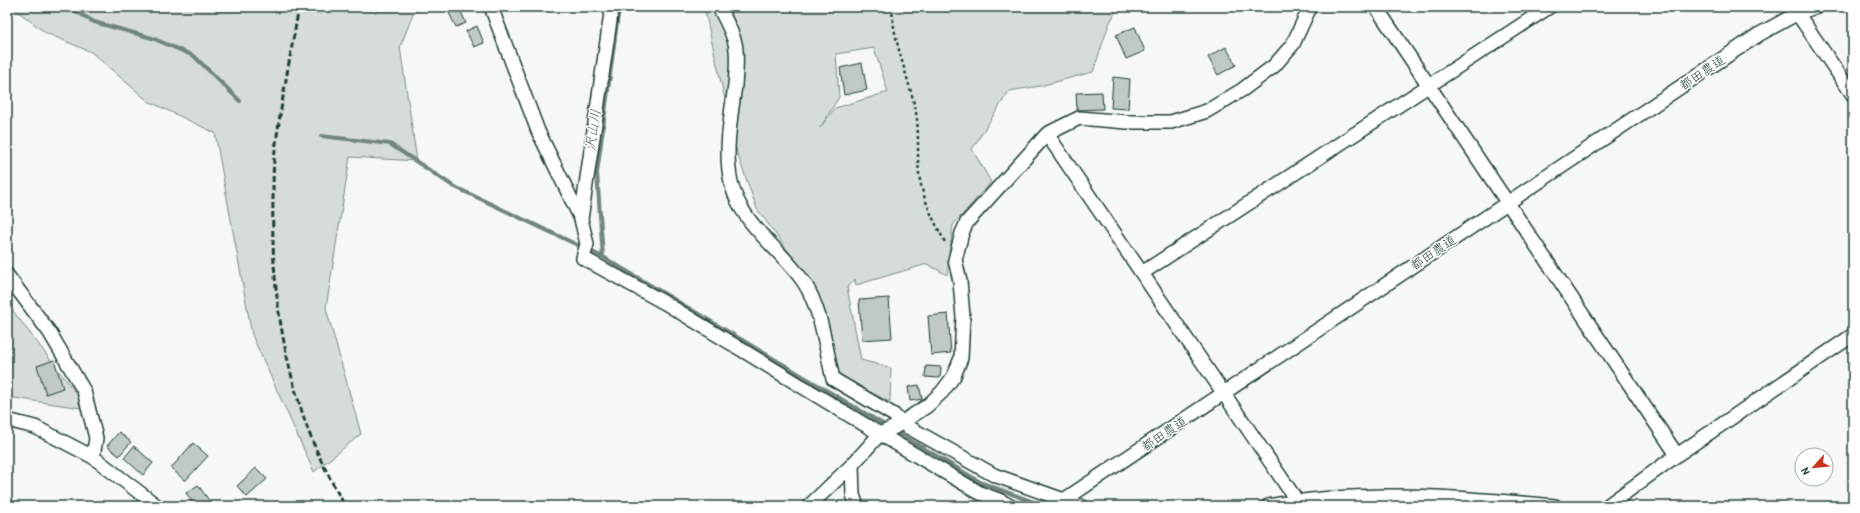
<svg xmlns="http://www.w3.org/2000/svg" width="1860" height="513" viewBox="0 0 1860 513" font-family="'Patrick Hand','Klee One',sans-serif">
  <style>
    .green { fill: #d6dcdb; stroke: #7a8c88; fill-rule: evenodd }
    .lines { fill: none; stroke-linecap: round; stroke-linejoin: round }
    .stream { stroke: #72857f; stroke-width: 4 }
    .building { fill: #c0c9c6; stroke: #1f3d34 }
    .minor-casing { stroke: #1f3d34; stroke-width: 16 }
    .path { stroke: #1f3d34; stroke-width: 2.5; stroke-dasharray: 3 3; stroke-linecap: butt }
    .minor { stroke: #fff; stroke-width: 13 }
    .rail { stroke: #1f3d34; stroke-width: 3; stroke-dasharray: 6 3; stroke-linecap: butt }
    .labels { text-anchor: middle; dominant-baseline: central; stroke-width: 3; stroke-linejoin: round; paint-order: stroke }
    .street-label { font-size: 13px; fill: #1f3d34; stroke: #fff }
    .water-label { font-size: 14px; font-style: italic; fill: #49615a; stroke: #fff }
  </style>
  <rect width="100%" height="100%" fill="#f6f7f7"/>
  <filter id="ink" filterUnits="userSpaceOnUse"><feTurbulence type="fractalNoise" baseFrequency=".025" numOctaves="2"/><feDisplacementMap in="SourceGraphic" scale="8" xChannelSelector="R" yChannelSelector="G"/><feConvolveMatrix kernelMatrix="1 2 1 2 8 2 1 2 1" color-interpolation-filters="sRGB"/></filter>
  <g filter="url(#ink)">
    <!-- green -->
    <path class="green" d="M12 7H428L414 12 400 47 417 161 350 157 326 308 361 434 314 472 252 335 215 133 148 101 91 52 46 33Z
      M704 7H1118L1109 24 1093 72 1040 86 1009 91 972 149 991 182 953 225 947 275 927 264 856 285 855 279V280L847 287 861 360 891 368 890 402 836 375 800 267 757 209 737 153ZM874 48 888 92 835 108 820 128 839 97 836 54Z
      M7 303 88 409 7 397Z
      M1435 500 1483 506H1314L1336 503Z"/>
    <g class="lines">
      <!-- stream -->
      <path class="stream" d="M69 7 94 22 152 38 194 56 240 101
        M321 136 390 144 453 186 603 257 982 483 1044 506
        M603 257 597 173 619 7"/>
    </g>
    <!-- building -->
    <path class="building" d="M457 7H459L466 23 456 27 448 11Z
      M477 26 484 43 474 47 466 31Z
      M1135 27 1145 51 1126 59 1116 35Z
      M1226 47 1236 65 1218 75 1208 57Z
      M862 63 867 90 844 95 840 68Z
      M1113 77 1130 79 1128 109 1111 108Z
      M1102 92 1103 109 1077 110 1076 93Z
      M889 298 892 338 862 340 859 300Z
      M948 314 951 353 931 355 928 316Z
      M54 360 63 388 46 394 37 366Z
      M926 366 941 367 940 378 925 377Z
      M919 385 922 399 910 401 908 387Z
      M119 432 131 442 119 456 107 446Z
      M193 443 208 456 185 481 171 468Z
      M134 446 153 463 143 475 124 458Z
      M256 468 267 479 247 497 237 486Z
      M198 485 213 506H195L186 493Z"/>
    <g class="lines">
      <defs>
        <path id="minor" d="M491 7 538 131 581 219 587 244 583 258 665 303 880 434 980 493 999 500 1010 506
          M719 7C725 19 732 31 735 43 738 57 736 72 735 85 731 117 724 151 731 182 740 224 780 248 803 281 821 307 826 349 833 379L894 415 901 423 994 475 1081 506
          M1376 7 1677 455
          M1793 7 1853 95
          M1047 134 1297 501
          M581 219 612 7
          M1142 273 1549 7
          M7 275 50 333 84 391 96 438 93 457
          M7 420 35 427 93 457 157 506
          M809 506 852 465
          M857 506 853 495 852 465 880 434 895 427 927 406 942 392 954 376 961 358 963 317 960 281 955 260 962 233 967 222 1047 134 1079 118 1127 122H1171L1207 111 1242 90 1274 66 1293 44 1310 7
          M1055 506 1758 35 1798 13 1815 7
          M1268 506C1362 489 1460 497 1555 506
          M1607 506 1677 455 1853 335"/>
      </defs>
      <!-- minor casing -->
      <use href="#minor" class="minor-casing"/>
      <!-- path -->
      <path class="path" d="M256 7 259 11
        M892 7C893 42 908 75 915 108 921 133 915 160 921 185 926 206 936 225 946 244"/>
      <!-- minor -->
      <use href="#minor" class="minor"/>
      <!-- rail -->
      <path class="rail" d="M299 7C290 58 280 108 274 159 273 173 273 187 273 201 271 276 280 345 303 415 313 447 329 477 345 506"/>
    </g>
  </g>
  <g class="labels">
    <!-- street labels -->
    <g class="street-label">
      <text transform="translate(1702 72) rotate(-34)">都田農道</text>
      <text transform="translate(1433 252) rotate(-34)">都田農道</text>
      <text transform="translate(1164 433) rotate(-34)">都田農道</text>
    </g>
    <!-- water labels -->
    <g class="water-label">
      <text transform="translate(592 130) rotate(-82)">沢山川</text>
    </g>
  </g>
  <!-- margin -->
  <rect width="1860" height="513" fill="none" stroke="#fff" stroke-width="24"/>
  <rect x="12" y="12" width="1836" height="489" fill="none" stroke="#1f3d34" stroke-width="1.5" filter="url(#ink)"/>
  <!-- north arrow -->
  <g transform="translate(1814 467) rotate(243)"><circle r="19" fill="#ffffff" stroke="#a5b1ae"/>
  <path d="M0-3L7 15L0 10L-7 15Z" fill="#c8321e"/>
  <text y="-6" font-size="11" font-weight="bold" text-anchor="middle" fill="#1f3d34">N</text>
  </g>
</svg>
